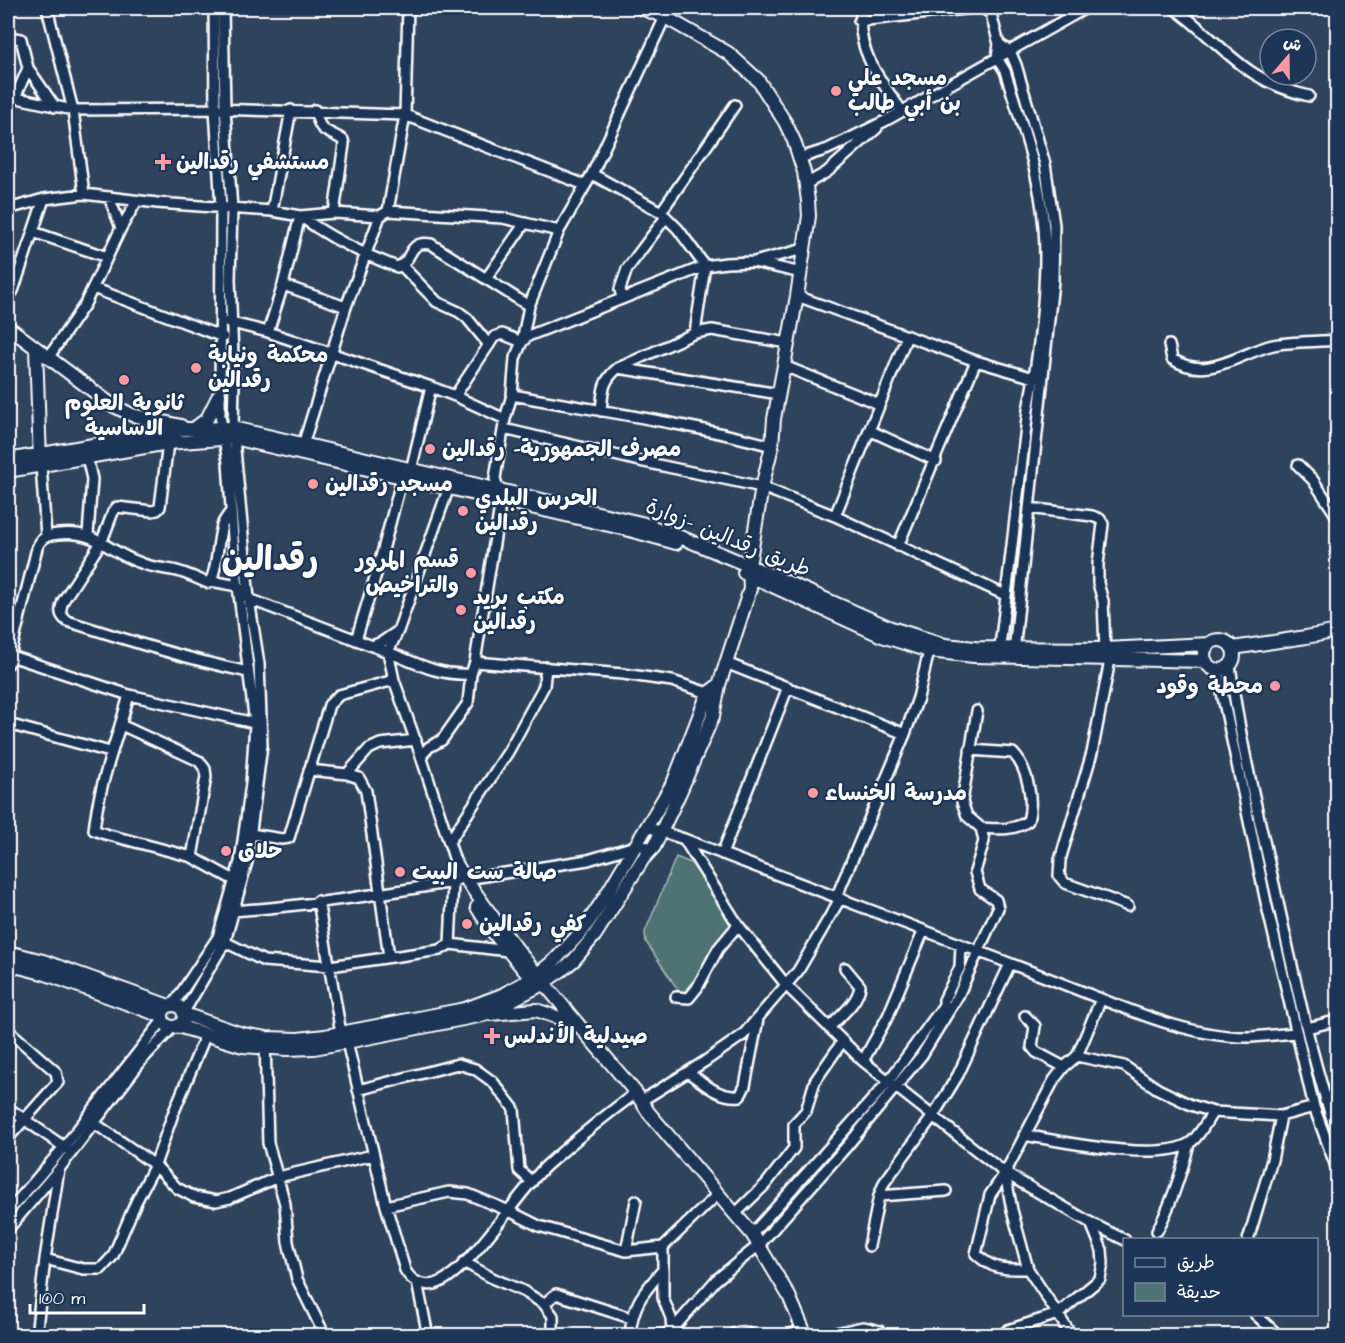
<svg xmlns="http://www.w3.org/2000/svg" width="1345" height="1343" viewBox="0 0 1345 1343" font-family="'Architects Daughter','Playpen Sans Arabic',sans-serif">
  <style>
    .green { fill: #4f7273; stroke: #a7b8b9; stroke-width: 1.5 }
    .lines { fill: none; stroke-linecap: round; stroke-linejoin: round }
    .minor-casing { stroke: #fff; stroke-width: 14 }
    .major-casing { stroke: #fff; stroke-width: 16 }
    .minor { stroke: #1d3557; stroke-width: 9 }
    .major { stroke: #1d3557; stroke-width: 12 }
    .poi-dot { fill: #ff9aa2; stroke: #1d3557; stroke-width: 2 }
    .labels { text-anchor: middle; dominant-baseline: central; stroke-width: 4.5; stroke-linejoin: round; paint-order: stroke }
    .poi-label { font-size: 22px; font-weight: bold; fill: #fff; stroke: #1d3557; text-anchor: start }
    .street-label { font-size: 22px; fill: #fff; stroke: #1d3557 }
    .town-label { font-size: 34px; font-weight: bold; fill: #fff; stroke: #1d3557 }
  </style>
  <rect width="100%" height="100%" fill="#30435d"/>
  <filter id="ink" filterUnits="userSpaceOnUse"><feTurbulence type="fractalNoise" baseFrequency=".0167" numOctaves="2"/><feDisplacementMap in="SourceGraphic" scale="12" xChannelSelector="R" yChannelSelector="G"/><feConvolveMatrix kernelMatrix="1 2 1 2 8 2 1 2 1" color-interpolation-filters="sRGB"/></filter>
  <g filter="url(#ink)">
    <!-- green -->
    <path class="green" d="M676 857 691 863 734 926 682 996 646 942 645 932Z"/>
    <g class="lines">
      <defs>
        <path id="minor" d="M47 8 73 110 84 194
          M862 8C854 48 880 80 902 111
          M976 8H983L991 14 999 44 997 58 1005 71C1021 122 1040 174 1044 227 1048 283 1039 355 1028 410L999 655
          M1174 8C1224 44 1242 81 1309 96
          M859 21 974 8
          M8 37 21 39 28 68 55 107
          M999 44 1010 51 1016 65 1045 164 1054 225 1053 281 1014 652
          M8 96 73 110 215 109 405 115 585 185
          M15 98 28 68
          M315 110C321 135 324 128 343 140L344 144 334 213
          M800 158 828 149 885 121 1086 8
          M592 174 661 212 678 229 705 266 695 333
          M806 184 827 172 877 128
          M109 197 121 228
          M8 209 44 199 84 194 157 203 272 211 300 216 334 213 380 216 388 211 503 218 559 231
          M272 211 291 110
          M388 211 405 115 408 8
          M661 212 735 105
          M33 232 107 257
          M754 262 801 273
          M402 266 437 302 459 312 467 318 489 345
          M486 279 525 223
          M283 285 346 307
          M93 288 223 337
          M13 291 44 199
          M797 296 976 361 1034 378
          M622 299 620 289 627 269 666 217
          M228 322 268 332 431 387 411 470
          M268 332 283 285 300 216C330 238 362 254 397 267 414 262 406 240 431 244L529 306
          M1169 345 1172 359C1208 382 1239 353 1273 345 1291 341 1318 342 1338 340
          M48 358 85 304 121 228 137 201
          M784 366 879 404
          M618 368 779 394
          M431 387 455 396 494 337 502 334 522 342 529 306 559 231 592 174 665 17 667 8
          M512 395C599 411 687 423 772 446
          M455 396 505 419
          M601 411C603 391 602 381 618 368L695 333 712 330 788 343
          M504 429 644 462 762 487 835 516 1005 595
          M869 430 936 461
          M168 443 160 507 157 510 152 511 117 507 113 512 102 541 63 601C60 610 59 615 67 621 127 640 187 659 248 672
          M302 448 346 307 380 216
          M87 457 92 479 88 535
          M41 465 46 536
          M1298 465 1313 480 1338 518
          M1029 508 1092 516 1100 519 1103 524 1098 564V583L1103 601 1105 649
          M835 516 907 336
          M898 546 976 361
          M211 581 238 586 249 599 388 652 394 680 421 756 456 864
          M397 633 388 652C418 664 439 676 471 674L475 662
          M356 640 380 561 402 478
          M372 646 382 642 398 631 449 487
          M8 655 129 695 259 724
          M1110 660 1092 753 1060 860 1059 876 1065 883 1128 906
          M726 663 905 734 836 898
          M8 664 37 548C41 537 48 535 59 534 98 530 107 552 141 563 152 568 165 568 177 571 188 574 198 579 208 583 218 576 217 536 223 523 225 519 229 514 231 511
          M1230 665C1240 744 1260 821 1277 898 1295 978 1311 1059 1338 1137
          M1217 669 1266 902 1314 1107 1338 1172
          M129 695C117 740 99 783 94 830L105 834 192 857 234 880
          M714 695 672 681 623 674 475 662 501 500 495 478 497 466 505 419 512 395 515 358 522 342 528 336 705 266 726 263 754 262 804 249
          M8 724 110 752
          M121 725 199 761 205 769 206 777 192 857
          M905 734 918 698 929 651
          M970 750 1013 753C1028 769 1034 800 1028 821 1014 831 997 829 981 828
          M421 756 429 747 442 740 468 703 471 674
          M309 770 347 774 359 778 366 791 389 957
          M347 774 369 749 380 744 416 740
          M647 827 684 839C823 893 963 944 1101 999L1077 1056 1064 1067 1054 1080 1005 1173 1012 1210 1028 1269 1072 1336
          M251 834 282 839 289 838 329 705 339 695 394 680
          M684 839 738 925 787 986 863 1061 1005 1173 1091 1223 1125 1240
          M449 842 508 752 544 686 546 667
          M722 854 788 687
          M318 901 341 1033
          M233 911C307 906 380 894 453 882L460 878 466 879 588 860 635 846 654 847
          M225 942 264 961 330 966 440 950 450 944 508 951
          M450 944 453 882
          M676 997 689 998 697 988 718 949 738 925
          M1101 999C1146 1017 1201 1038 1250 1037 1266 1036 1281 1034 1297 1033
          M173 1005 218 937 240 862 251 784 255 724 234 554 228 462 220 415 221 208 215 109 214 8
          M184 1012 225 942 247 862 262 745 259 664 249 599 233 428 234 383 230 279 232 209 225 109 223 8
          M1025 1016 1035 1026 1032 1047 1036 1052 1064 1067
          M829 1028C840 1016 858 1003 860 986L845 968
          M1307 1028 1331 1022 1338 1023
          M8 1030 56 1072 58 1082 8 1138
          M265 1042 268 1143 285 1204 288 1242 297 1279 325 1336
          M347 1042 386 1206 405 1270C411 1281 422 1287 435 1284 469 1274 518 1191 547 1165 573 1142 608 1113 636 1093
          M1077 1056 1124 1066 1158 1089 1191 1105 1213 1112 1281 1116 1314 1107
          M863 1061 888 1016 923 932
          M688 1072C705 1084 718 1098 740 1096L745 1086 758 1019
          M358 1090 458 1064 475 1069 493 1082 514 1109 519 1170 532 1182
          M641 1101 704 1062 743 1035 798 971 840 899
          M1325 1101 1338 1098
          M8 1108 67 1149
          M94 1123 155 1165 177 1188 194 1197 216 1201 230 1198 278 1177 373 1155
          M1024 1135C1061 1141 1156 1162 1188 1144 1198 1139 1206 1122 1213 1112
          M1005 1173 990 1195 976 1254C994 1271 1005 1269 1028 1269
          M879 1196 946 1191
          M386 1206 449 1192 468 1194 509 1211 539 1226 626 1251 663 1247 718 1194
          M8 1212 64 1147 163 1020
          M736 1213 766 1184 794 1148V1124L806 1111 815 1081 842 1042
          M8 1229 59 1169 142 1060 173 1027
          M1157 1231C1172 1203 1181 1174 1189 1144
          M752 1234 888 1082 944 1005V1000L960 967 961 946
          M1248 1240 1272 1160 1281 1116
          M869 1246 879 1196 884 1183 933 1116 958 1075 1010 964
          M626 1251 636 1201
          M45 1259 83 1269H101L113 1256 136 1202 155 1165 173 1114 206 1034
          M464 1262 494 1279 523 1291 544 1304 553 1316V1336
          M417 1282 428 1336
          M544 1304 556 1294 631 1318
          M1255 1314 1279 1336
          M672 1330 716 1280 759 1245 847 1146 922 1055 958 996 998 908 996 900 980 889 975 872 984 841 981 828 967 816 962 802 977 711
          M36 1336 45 1259 59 1169
          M630 1336C632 1306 642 1294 661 1272
          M646 1336 664 1335 672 1330 671 1318 663 1298V1247
          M731 1336C737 1331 744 1330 751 1336
          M787 1336 803 1329
          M822 1336 863 1327 880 1331 883 1336
          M1000 1336 1008 1330 1058 1314 1100 1279 1103 1263 1102 1250 1091 1223"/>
        <path id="major" d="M8 327 112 405 132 415 181 426
          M36 349 40 461
          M195 428 207 419 219 395
          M8 460 184 429 233 428 641 523 685 539 759 570 891 628 945 645 975 648 1105 649 1209 644
          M8 471 168 443 234 438 626 529 676 543
          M744 573 882 636 929 651 974 656 1206 661
          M1204 655a15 15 0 1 1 30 0a15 15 0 1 1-30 0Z
          M1233 648 1306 637 1338 631
          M456 864C509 946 574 1019 636 1093L649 1113 752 1234 789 1296 806 1336
          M477 907 492 931 524 970
          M8 952 43 961 169 1006
          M8 964 46 974 162 1016
          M162 1016a11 11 0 1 1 22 0a11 11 0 1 1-22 0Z
          M184 1014 242 1034 266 1038 298 1039 325 1036 465 1009 502 995 531 979 555 960 583 930 605 897 674 781 708 693 719 685
          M490 1014 536 1010 565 1020
          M178 1026 243 1046 287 1049 314 1048 347 1042 483 1015 537 987 562 970 574 960 595 935 643 859 654 847 680 792 713 716 719 685 750 589 749 566 762 487 772 446 774 419 797 296 809 216 808 201 804 172 794 141 785 122 758 80 728 53 665 17 641 8"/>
      </defs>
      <!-- minor casing -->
      <use href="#minor" class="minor-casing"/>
      <!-- major casing -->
      <use href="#major" class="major-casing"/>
      <!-- minor -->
      <use href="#minor" class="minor"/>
      <!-- major -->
      <use href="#major" class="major"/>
    </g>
  </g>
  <!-- markers -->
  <g class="poi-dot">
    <circle cx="836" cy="91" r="6"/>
    <path d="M160 153h6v6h6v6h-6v6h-6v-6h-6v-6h6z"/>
    <circle cx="196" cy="368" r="6"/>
    <circle cx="124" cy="380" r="6"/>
    <circle cx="430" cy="449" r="6"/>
    <circle cx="313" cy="484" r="6"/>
    <circle cx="463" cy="511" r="6"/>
    <circle cx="471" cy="573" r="6"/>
    <circle cx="461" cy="610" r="6"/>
    <circle cx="1275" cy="686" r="6"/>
    <circle cx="813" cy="793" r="6"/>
    <circle cx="226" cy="851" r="6"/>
    <circle cx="400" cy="872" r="6"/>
    <circle cx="467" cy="924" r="6"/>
    <path d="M489 1027h6v6h6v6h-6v6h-6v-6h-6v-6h6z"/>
  </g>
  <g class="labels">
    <!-- poi labels -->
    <g class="poi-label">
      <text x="848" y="78">مسجد علي<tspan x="848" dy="25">بن أبي طالب</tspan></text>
      <text x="176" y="162">مستشفي رقدالين</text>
      <text x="208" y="355">محكمة ونيابة<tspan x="208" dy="25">رقدالين</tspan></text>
      <text x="124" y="403" text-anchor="middle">ثانوية العلوم<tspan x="124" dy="25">الاساسية</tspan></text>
      <text x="442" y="449">مصرف الجمهورية- رقدالين</text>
      <text x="325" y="484">مسجد رقدالين</text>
      <text x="475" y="498">الحرس البلدي<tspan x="475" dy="25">رقدالين</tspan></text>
      <text x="459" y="560" text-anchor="end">قسم المرور<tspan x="459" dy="25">والتراخيص</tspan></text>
      <text x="473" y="597">مكتب بريد<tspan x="473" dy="25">رقدالين</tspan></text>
      <text x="1263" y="686" text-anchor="end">محطة وقود</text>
      <text x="825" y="793">مدرسة الخنساء</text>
      <text x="238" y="851">حلاق</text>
      <text x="412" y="872">صالة ست البيت</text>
      <text x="479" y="924">كفي رقدالين</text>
      <text x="504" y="1036">صيدلية الأندلس</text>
    </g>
    <!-- street labels -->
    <g class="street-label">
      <text transform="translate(728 538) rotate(22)">طريق رقدالين -زوارة</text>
    </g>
    <!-- town labels -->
    <g class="town-label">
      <text x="270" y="560">رقدالين</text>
    </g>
  </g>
  <!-- margin -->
  <rect width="1345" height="1343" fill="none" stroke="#1d3557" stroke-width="30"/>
  <rect x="15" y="15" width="1315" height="1313" fill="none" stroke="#fff" stroke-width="2" filter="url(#ink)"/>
  <!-- legend -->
  <rect x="1123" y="1238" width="195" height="78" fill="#1d3557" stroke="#77869a" stroke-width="1.5"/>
  <rect x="1135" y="1258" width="30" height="9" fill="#1d3557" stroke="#77869a" stroke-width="1.5"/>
  <text x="1177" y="1268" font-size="18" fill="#ffffff">طريق</text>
  <rect x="1135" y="1283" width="30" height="18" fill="#4f7273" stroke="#77869a" stroke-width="1.5"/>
  <text x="1177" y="1298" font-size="18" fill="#ffffff">حديقة</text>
  <!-- north arrow -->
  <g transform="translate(1288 57) rotate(20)"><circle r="28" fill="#1d3557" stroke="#77869a" stroke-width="1.5"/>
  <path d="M0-4.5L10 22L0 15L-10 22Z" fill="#ff9aa2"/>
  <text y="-9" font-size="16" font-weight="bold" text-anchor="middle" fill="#ffffff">ش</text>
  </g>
  <!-- scale -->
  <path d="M30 1304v9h114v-9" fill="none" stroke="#ffffff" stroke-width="3"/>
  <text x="39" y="1304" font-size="18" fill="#ffffff" stroke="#1d3557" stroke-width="4.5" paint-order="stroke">100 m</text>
</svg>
